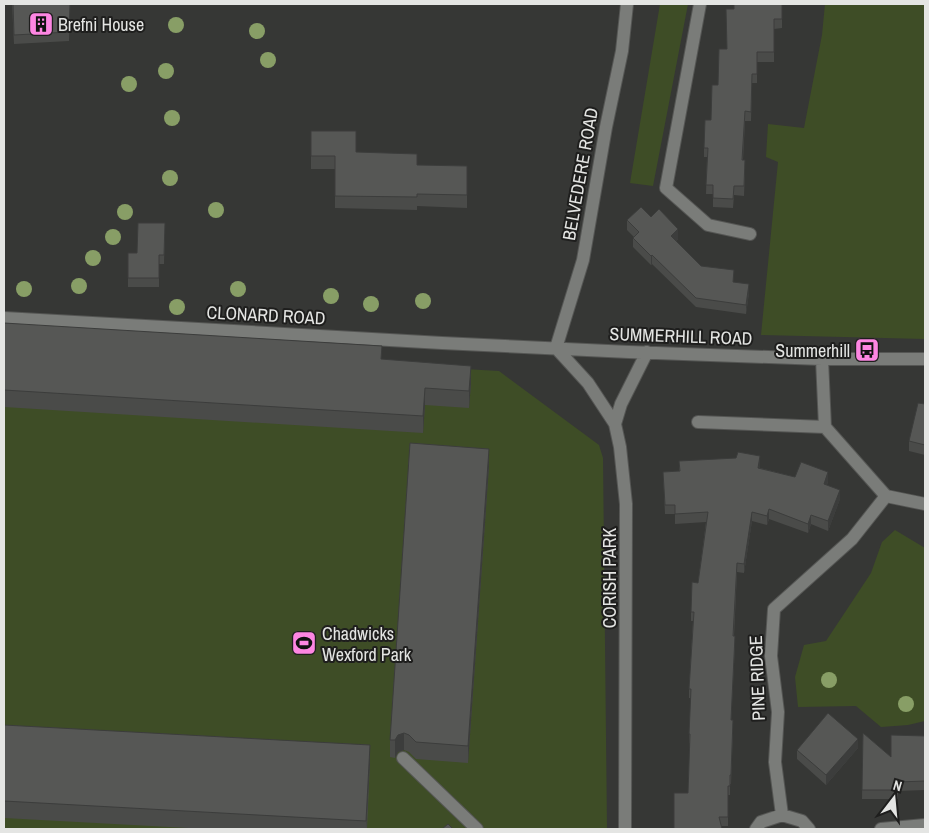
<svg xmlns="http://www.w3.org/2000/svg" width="929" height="833" viewBox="0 0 929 833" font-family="'Archivo Narrow',sans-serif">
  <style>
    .green { fill: #3e4d26 }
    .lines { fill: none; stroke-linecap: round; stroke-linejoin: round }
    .minor-casing { stroke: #555654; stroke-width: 14 }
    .minor { stroke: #7a7c79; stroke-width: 12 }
    .tree { fill: #889e66 }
    .wall { fill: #4a4b49 }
    .shaded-wall { fill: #3c3d3c }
    .building { fill: #565755; stroke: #3c3d3c }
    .labels { text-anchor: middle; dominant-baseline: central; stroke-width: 4; stroke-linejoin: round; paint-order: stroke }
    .poi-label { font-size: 18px; fill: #e4e5e3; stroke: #1e1e1d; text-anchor: start }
    .street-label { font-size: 18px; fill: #e4e5e3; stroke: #1e1e1d }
  </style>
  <rect width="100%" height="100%" fill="#363735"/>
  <!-- green -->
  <path class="green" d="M660 4H688L653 186 630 183Z
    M825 4H925V339L761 335 778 162 766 157 768 124 804 128 822 35Z
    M4 342 499 371 599 445 603 458 607 829H4Z
    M895 530 925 548V721L908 725 881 727 856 706 798 707 795 677 804 645 826 641 871 573 882 542Z"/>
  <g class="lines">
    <defs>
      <path id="minor" d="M700 4 666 188 708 225 750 234
        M4 318 442 343 629 352 822 359H925
        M556 348 588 383 615 424 620 447 626 504 625 829
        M556 348 583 260 606 127 622 51 627 4
        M822 359 825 427 886 496 925 504
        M698 422 825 427
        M615 424 621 404 647 352
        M403 758 477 829
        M782 815 775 762 778 712 771 656 774 609 852 539 886 496
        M756 829 761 822 782 815 802 821 809 829
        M881 829 925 825"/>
    </defs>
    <!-- minor casing -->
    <use href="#minor" class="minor-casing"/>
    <!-- minor -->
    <use href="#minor" class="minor"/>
  </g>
  <!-- trees -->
  <g class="tree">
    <circle cx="176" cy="25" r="8"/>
    <circle cx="257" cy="31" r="8"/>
    <circle cx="268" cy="60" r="8"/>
    <circle cx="166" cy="71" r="8"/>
    <circle cx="129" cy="84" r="8"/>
    <circle cx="172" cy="118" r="8"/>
    <circle cx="170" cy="178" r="8"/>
    <circle cx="216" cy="210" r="8"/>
    <circle cx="125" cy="212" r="8"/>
    <circle cx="113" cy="237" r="8"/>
    <circle cx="93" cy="258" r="8"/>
    <circle cx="79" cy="286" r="8"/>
    <circle cx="24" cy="289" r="8"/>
    <circle cx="238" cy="289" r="8"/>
    <circle cx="331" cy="296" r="8"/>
    <circle cx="423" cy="301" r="8"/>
    <circle cx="371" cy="304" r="8"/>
    <circle cx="177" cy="307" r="8"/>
    <circle cx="829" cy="680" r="8"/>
    <circle cx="906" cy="704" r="8"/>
  </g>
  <!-- wall -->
  <path class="wall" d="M12 4H70L69 41 14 44Z
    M782 4V28L774 29V62H757V83H752L751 121H745L743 160 745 169 744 196 734 195 733 208 713 207V194H706L707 157H704V148L711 120 718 85 727 49 734 9Z
    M311 131 356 152 417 165 467 166V208L417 206V210L335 208V169H311Z
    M651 217 678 239 676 241 701 266 734 282 749 293 746 314 696 307 652 264 651 265 633 247V238L634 237 627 230V220Z
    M165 223 164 264H159V287H128V253H137Z
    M4 323 382 359 471 383 469 408 425 405 423 433 4 407Z
    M925 404V455L909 451V441Z
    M679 461 760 466V468L795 477 828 481 827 485 840 499 828 531 811 524 808 533 769 519 767 525 752 521 744 573 737 572 734 636 735 645 731 720 733 729 731 784H730V795H728V826H721L688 793 690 743H689V734L691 698H689V689L693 621H691V612L698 583 706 522 675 524V514H665L663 472 679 471Z
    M489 466 468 763 416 759 409 752 404 750 398 752 395 758 390 757V740Z
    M4 725 370 762 367 829H206L4 818Z
    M863 733 891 757 925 736V790L898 791V799H862Z
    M858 748 826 785 797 759V750Z"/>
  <!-- shaded-wall -->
  <path class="shaded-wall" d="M678 229V239L671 246V236Z
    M652 255V264L651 265V256Z
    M749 284V293L746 314V305Z
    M471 366V383L469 408V391Z
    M425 388V405L423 433V416Z
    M489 449V466L468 763V746Z
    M760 456V466L758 477V468Z
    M828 472V481L824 493V484Z
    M840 490V499L828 531V521Z
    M769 509V519L767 525V516Z
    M752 512V521L744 573V564Z
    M811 515V524L808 533V524Z
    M735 636V645L731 729V720Z
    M404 733V750L398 752 395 758V740L398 735Z
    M858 739V748L826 785V775Z
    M370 745V762L366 829V821Z"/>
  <!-- building -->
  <path class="building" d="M13 4H70L69 32 14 35Z
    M734 4H782V19H774V52H757V74H752L751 112 745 111 742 160H745L744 186H734L733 199 713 198V185H706L708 148H704L705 120H711L712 85H718L719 49H727L726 9H734Z
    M311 131H356V152L417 154V165L467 166V195L417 194V197L335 196V156H311Z
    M641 207 651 217 659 209 678 229 671 236 701 266 734 270 733 282 749 284 746 305 696 298 652 255 651 256 633 238 639 232 627 220Z
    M138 223H165L164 255H159V278H128V253H137Z
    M4 323 382 346 381 359 471 366 469 391 425 388 423 416 4 390Z
    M918 403 925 404V445L909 441Z
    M410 443 489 449 468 746 416 742 409 735 404 733 398 735 395 740H390Z
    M738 452 760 456 758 468 795 477 801 462 828 472 824 484 840 490 828 521 811 515 808 524 769 509 767 516 752 512 744 564 737 563 733 636H735L731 720H733L731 775H730V786H728V817H719L722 829H674V793H688L690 734H689L691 689H689L694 612H691L692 582 698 583 708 512 675 514V505H665L663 472 680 471 679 461 736 458Z
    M828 713 858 739 826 775 797 750Z
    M4 725 370 745 366 821 4 801Z
    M863 733 891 757V735L925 736V781L898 782V790H862Z
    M448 824 453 829H442Z"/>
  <!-- icons -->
  <defs>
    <symbol id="building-square" viewBox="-11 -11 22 22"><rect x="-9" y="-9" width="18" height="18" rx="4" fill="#fd86e2" stroke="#1e1e1d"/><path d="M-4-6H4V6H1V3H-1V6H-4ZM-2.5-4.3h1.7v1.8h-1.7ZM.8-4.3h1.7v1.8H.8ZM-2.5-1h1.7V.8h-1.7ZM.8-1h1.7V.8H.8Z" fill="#111"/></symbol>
    <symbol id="bus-square" viewBox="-11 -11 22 22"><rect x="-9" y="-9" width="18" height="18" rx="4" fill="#fd86e2" stroke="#1e1e1d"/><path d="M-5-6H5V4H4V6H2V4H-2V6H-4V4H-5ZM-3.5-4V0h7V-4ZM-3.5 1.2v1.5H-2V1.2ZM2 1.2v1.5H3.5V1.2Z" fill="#111"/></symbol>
    <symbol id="stadium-square" viewBox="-11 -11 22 22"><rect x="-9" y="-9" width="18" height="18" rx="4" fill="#fd86e2" stroke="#1e1e1d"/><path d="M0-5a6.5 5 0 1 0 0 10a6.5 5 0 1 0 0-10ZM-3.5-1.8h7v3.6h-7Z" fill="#111"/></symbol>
  </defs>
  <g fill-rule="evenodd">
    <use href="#building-square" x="27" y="10" width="28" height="28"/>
    <use href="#bus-square" x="853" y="336" width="28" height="28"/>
    <use href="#stadium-square" x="290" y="629" width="28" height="28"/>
  </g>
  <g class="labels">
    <!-- poi labels -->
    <g class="poi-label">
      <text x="58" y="24">Brefni House</text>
      <text x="850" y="350" text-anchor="end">Summerhill</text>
      <text x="322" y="633">Chadwicks<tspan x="322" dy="21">Wexford Park</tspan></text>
    </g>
    <!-- street labels -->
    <g class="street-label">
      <text transform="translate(580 174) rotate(-80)">BELVEDERE ROAD</text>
      <text transform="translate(266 315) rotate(3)">CLONARD ROAD</text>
      <text transform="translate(681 336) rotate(2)">SUMMERHILL ROAD</text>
      <text transform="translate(609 578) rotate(-90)">CORISH PARK</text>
      <text transform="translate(757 678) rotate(-92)">PINE RIDGE</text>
    </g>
  </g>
  <!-- border -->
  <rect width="929" height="833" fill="none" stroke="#e4e5e3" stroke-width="10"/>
  <!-- north arrow -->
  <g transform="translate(894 798) rotate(16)" stroke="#1e1e1d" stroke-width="4" paint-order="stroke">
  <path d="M0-4L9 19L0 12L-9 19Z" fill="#e4e5e3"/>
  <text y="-8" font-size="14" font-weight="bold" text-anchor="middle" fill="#e4e5e3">N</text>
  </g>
</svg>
